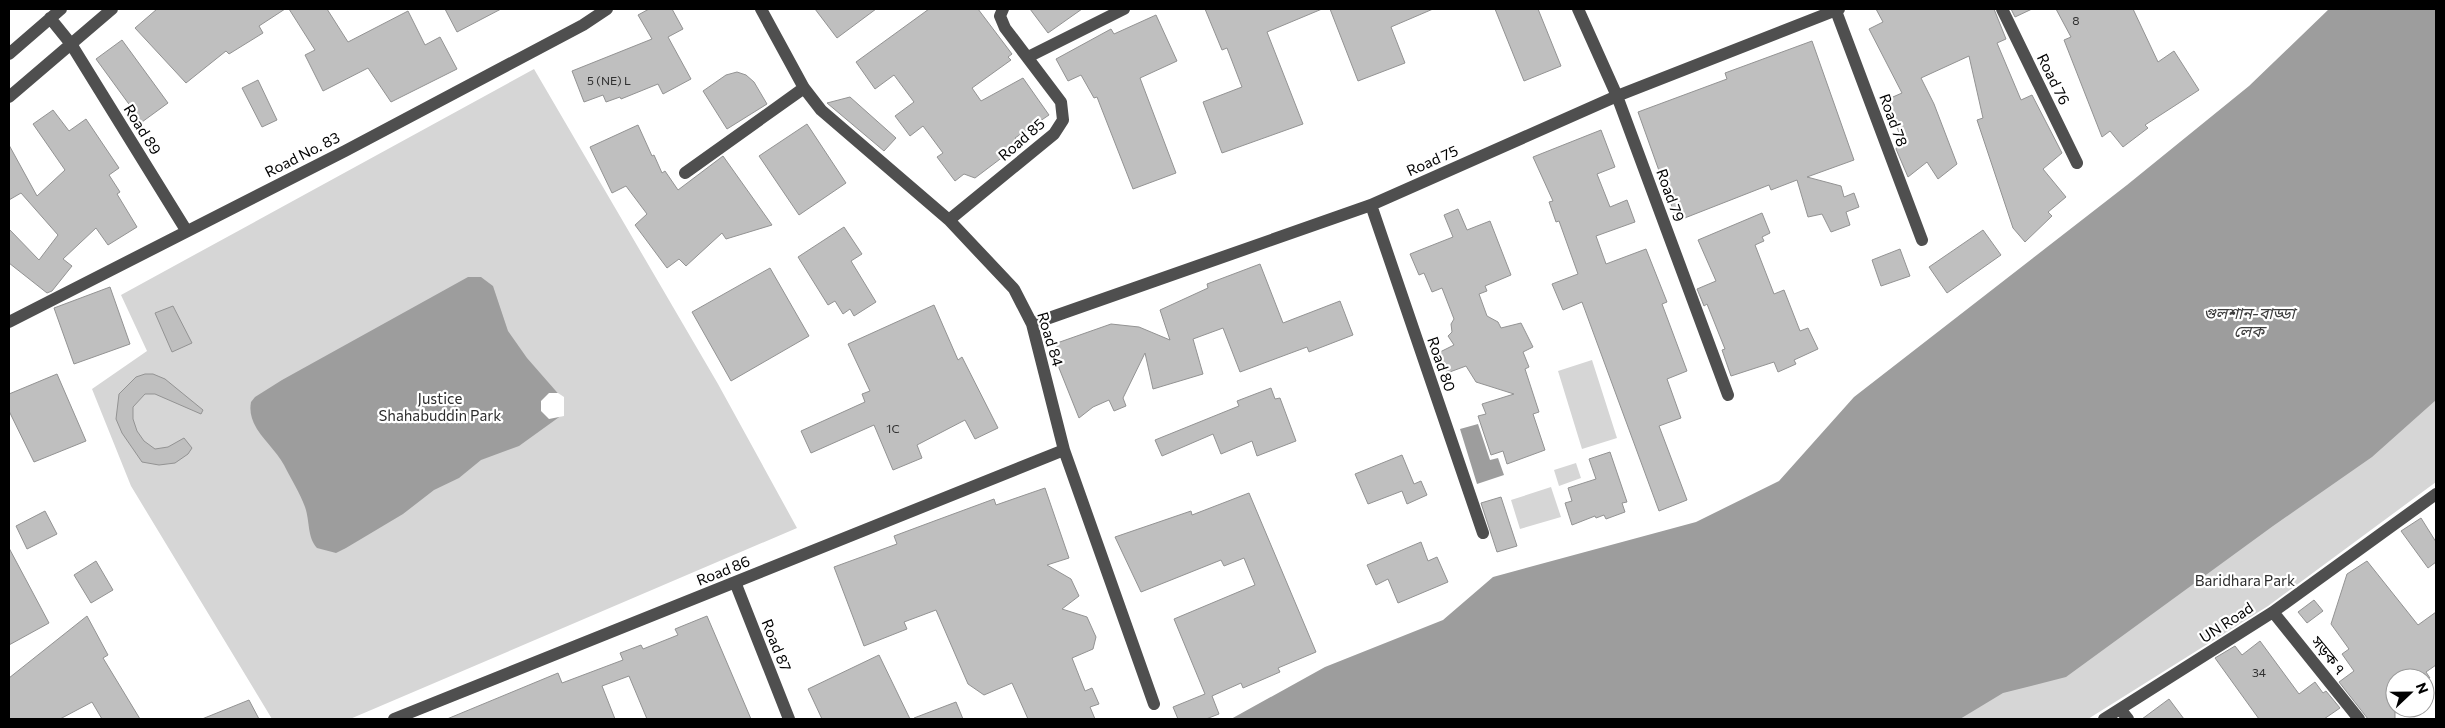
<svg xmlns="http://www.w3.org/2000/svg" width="2445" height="728" viewBox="0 0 2445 728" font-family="Commissioner,'Noto Sans Bengali',sans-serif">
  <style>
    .green { fill: #d6d6d6 }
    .water { fill: #9d9d9d }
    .pier { fill: #fff }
    .building { fill: #bfbfbf; stroke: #939393 }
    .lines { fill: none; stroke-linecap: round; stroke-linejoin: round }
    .minor { stroke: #4f4f4f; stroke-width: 12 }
    .labels { text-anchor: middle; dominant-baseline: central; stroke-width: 4.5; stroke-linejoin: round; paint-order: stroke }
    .number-label { font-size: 12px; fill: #303030 }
    .street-label { font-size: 15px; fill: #000; stroke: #fff }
    .park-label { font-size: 15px; fill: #2d2d2d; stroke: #fff }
    .water-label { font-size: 16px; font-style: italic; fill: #3e3e3e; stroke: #fff }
  </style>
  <rect width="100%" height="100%" fill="#fff"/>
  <!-- green -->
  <path class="green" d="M534 69 718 384 797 528 350 719H272L131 486 92 389 147 351 121 295Z
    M1592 360 1617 438 1582 449 1558 371Z
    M2436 394V482L2268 606 2088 719H1924Z
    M1576 463 1581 478 1559 486 1554 470Z
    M1551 487 1561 517 1520 529 1511 500Z"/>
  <!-- water -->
  <path class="water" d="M2329 9H2436V400L2372 457 2273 526 2066 677 2003 693 1960 719H1231L1325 667 1443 620 1493 577 1696 522 1779 481 1854 397 2127 185 2249 86Z
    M468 277H481L493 286 508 331 527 358 562 398V415L519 446 481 460 459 478 434 490 403 514 346 548 336 553 317 548C307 537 310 521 305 507 300 493 291 479 284 465 273 444 246 428 251 402L255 397 282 380Z
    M1478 424 1490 460 1498 458 1504 475 1477 484 1460 429Z"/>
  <!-- pier -->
  <path class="pier" d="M549 393H558L564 397V416L549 419 541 411V401Z"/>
  <!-- building -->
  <path class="building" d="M157 9H285L259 26 263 33 229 54 226 51 186 83 135 28Z
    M289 9H327L348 42 408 11 425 45 440 37 457 69 391 102 368 68 323 91 305 55 315 50Z
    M445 9H501L457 32Z
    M649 9H672L683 29 668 37 691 79 663 94 658 84 621 99 620 97 606 102 603 95 584 102 572 71 652 39 638 15Z
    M815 9H876L837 38Z
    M929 9H978L1012 54 1008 57 1011 60 972 88 981 101 1023 78 1049 115 1015 138 1020 144 975 178 964 174 955 181 937 157 943 153 923 126 910 136 895 116 914 102 894 75 875 89 856 62Z
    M1030 9H1082L1048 33Z
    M1205 9H1322L1267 32 1303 124 1222 153 1203 102 1242 87 1227 48 1222 50Z
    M1330 9H1433L1391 27 1405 63 1358 81Z
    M1495 9H1538L1561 66 1524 81Z
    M1876 9H1994L2006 39 1997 43 2021 100 2032 95 2062 153 2043 169 2066 197 2048 212 2052 216 2025 242 2013 228 1977 120 1983 118 1969 56 1921 78 1934 104 1957 164 1938 179 1927 162 1908 177 1896 149 1900 135 1886 100 1902 93 1869 29 1883 22Z
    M2011 9H2032L2015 17Z
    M2056 9H2133L2158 62 2174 51 2199 90 2145 125 2148 128 2123 147 2110 131 2102 137 2064 40 2071 37Z
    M1156 15 1177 61 1140 78 1176 173 1133 189 1097 97 1094 98 1081 75 1068 81 1056 59 1111 29 1114 34Z
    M122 40 168 103 142 122 96 59Z
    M1812 41 1854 160 1807 177 1841 186 1844 197 1854 193 1859 207 1846 212 1850 225 1831 232 1822 214 1808 217 1797 180 1771 190 1769 185 1677 221 1638 112 1727 79 1725 73Z
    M737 72 746 75 754 82 767 104 727 129 703 91 726 75Z
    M258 80 277 120 262 127 242 88Z
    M850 97 896 138 884 151 827 103Z
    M53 110 69 131 86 119 119 168 109 175 120 192 117 194 137 227 108 245 96 228 63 259 72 266 52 291 47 293 9 263V229L39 260 58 235 21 193 9 200V145L37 196 65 170 33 124Z
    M807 124 846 183 799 215 759 156Z
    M638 125 652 156 654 155 662 173 665 171 678 190 723 156 772 225 726 239 722 233 686 266 679 259 667 268 635 225 647 214 626 186 612 193 590 147Z
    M1601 130 1615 167 1597 174 1610 207 1627 200 1635 222 1596 236 1606 264 1646 249 1667 302 1662 304 1687 371 1667 379 1681 418 1659 426 1687 500 1659 511 1582 302 1563 310 1552 284 1578 274 1559 221 1556 222 1549 202 1553 201 1533 157Z
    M1458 209 1467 230 1490 221 1511 275 1485 286 1487 291 1479 294 1487 316 1498 322 1501 328 1521 323 1533 347 1523 352 1529 367 1525 369 1539 412 1533 414 1545 450 1507 464 1503 451 1491 455 1478 416 1486 414 1482 404 1514 394 1476 382 1466 366 1447 373 1438 353 1454 345 1448 336 1452 332 1451 324 1454 319 1442 288 1432 292 1424 273 1419 275 1410 254 1453 237 1444 215Z
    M1762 213 1770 233 1762 237 1764 241 1755 245 1774 294 1784 290 1800 331 1808 328 1818 349 1794 360 1796 364 1778 372 1774 362 1731 376 1722 350 1725 349 1707 304 1704 306 1697 289 1716 281 1698 240Z
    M844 227 862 254 851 261 876 302 854 316 850 309 843 314 835 301 828 305 798 257Z
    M1983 230 2001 255 1947 293 1929 267Z
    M1900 249 1910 276 1881 286 1872 260Z
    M1260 264 1283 323 1340 301 1353 335 1309 352 1307 347 1240 372 1223 328 1193 339 1203 374 1153 389 1145 353 1123 398 1126 406 1114 411 1109 400 1093 407 1079 418 1057 363V343L1111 324 1139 327 1170 340 1160 310 1208 288 1207 284Z
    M770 268 809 336 731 381 692 312Z
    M110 287 130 344 74 364 54 308Z
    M934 305 958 360 962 357 998 428 975 439 965 420 917 445 922 458 893 470 874 425 811 453 801 431 865 402 862 394 870 391 848 344Z
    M173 306 192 343 172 352 155 313Z
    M57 374 86 441 34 462 9 411V394Z
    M145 374H153L165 379 203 410 201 414 155 394H145L133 407V419L137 431 144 441 155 449 168 447 184 438 192 448 188 454 175 463 159 465 142 462 122 433 116 419 119 394 136 377Z
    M1271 388 1275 399 1280 398 1296 441 1257 456 1252 441 1221 454 1213 434 1162 456 1155 440 1239 406 1237 401Z
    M1610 452 1627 502 1622 503 1625 512 1606 519 1604 515 1596 518 1595 516 1572 525 1565 503 1572 501 1568 488 1596 479 1589 459Z
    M1402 455 1414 484 1421 481 1427 495 1407 504 1402 491 1368 504 1355 474Z
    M1045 488 1069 558 1047 565 1071 579 1079 596 1062 609 1087 617 1096 637 1093 649 1072 658 1085 691 1092 688 1099 704 1090 707 1095 719H1028L1012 683 984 695 968 684 936 610 904 622 907 629 864 646 834 567 897 544 894 536 937 520 994 499 996 505Z
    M1249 493 1316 652 1278 668 1280 672 1243 688 1241 683 1212 696 1219 714 1206 719H1178L1173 707 1205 694 1174 619 1255 585 1244 558 1224 566 1221 560 1141 592 1115 537 1191 511 1192 515Z
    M1501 497 1517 546 1497 552 1481 503Z
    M45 511 57 534 27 549 16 526Z
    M2421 518 2436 542V562L2428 568 2401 531Z
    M1421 542 1428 561 1437 557 1448 582 1398 603 1388 579 1376 585 1367 565Z
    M9 548 49 623 9 645Z
    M96 561 113 590 91 603 74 575Z
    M2367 561 2418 625 2436 612V665L2426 672 2430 678H2395V719H2368L2339 682 2354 671 2342 654 2349 649 2331 624 2347 574Z
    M2314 600 2323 611 2307 623 2298 612Z
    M87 616 108 655 103 658 140 719H102L92 702 60 719H9V678Z
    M707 616 751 719H647L629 676 602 686 615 719H447L558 673 562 683 623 660 620 653 641 645 643 649 678 635 675 629Z
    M2260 641 2299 694 2315 682 2323 693 2326 691 2340 708 2324 719H2259L2215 658 2235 646 2242 655Z
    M879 655 910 719H822L808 689Z
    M2169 699 2184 719H2142Z
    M249 700 259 719H202Z
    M956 702 963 719H914V718Z"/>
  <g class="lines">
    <!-- minor -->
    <path class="minor" d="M761 9 804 88 821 110 949 220 1014 289 1032 324 1064 450 1154 704
      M1578 9 1617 96 1728 395
      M2002 9 2077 163
      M1836 11 1922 240
      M50 18 71 44 186 230
      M9 54 61 9
      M1028 57 1124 9
      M9 97 112 9
      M685 173 804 88
      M1371 205 1483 533
      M949 220 1054 134 1063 120 1061 102 1005 28 1000 16 1003 9
      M9 322 345 151 583 25 607 9
      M1032 324 1371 205 1617 96 1839 9
      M735 582 789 719
      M2273 612 2359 719
      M2120 709 2128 719
      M394 719 1064 450
      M2104 719 2273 612 2436 494"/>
  </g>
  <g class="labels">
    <!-- number labels -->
    <g class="number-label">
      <text x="2076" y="20">8</text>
      <text x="609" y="80">5 (NE) L</text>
      <text x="893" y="428">1C</text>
      <text x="2259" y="672">34</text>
    </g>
    <!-- street labels -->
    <g class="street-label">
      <text transform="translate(2054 79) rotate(64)">Road 76</text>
      <text transform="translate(1894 120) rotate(70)">Road 78</text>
      <text transform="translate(143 129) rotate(58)">Road 89</text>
      <text transform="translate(1021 139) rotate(-41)">Road 85</text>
      <text transform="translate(302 154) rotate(-27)">Road No. 83</text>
      <text transform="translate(1432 160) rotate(-24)">Road 75</text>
      <text transform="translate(1671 195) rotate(70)">Road 79</text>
      <text transform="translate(1051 339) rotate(73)">Road 84</text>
      <text transform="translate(1442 364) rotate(71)">Road 80</text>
      <text transform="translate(723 570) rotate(-22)">Road 86</text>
      <text transform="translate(2226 622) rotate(-33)">UN Road</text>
      <text transform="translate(777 645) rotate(68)">Road 87</text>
      <text transform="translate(2329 655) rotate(51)">সড়ক ৭</text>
    </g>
    <!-- park labels -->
    <g class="park-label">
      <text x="440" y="398">Justice<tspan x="440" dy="17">Shahabuddin Park</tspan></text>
      <text x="2245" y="580">Baridhara Park</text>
    </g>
    <!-- water labels -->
    <g class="water-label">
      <text x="2249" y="312">গুলশান-বাড্ডা<tspan x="2249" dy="18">লেক</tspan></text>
    </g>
  </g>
  <!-- border -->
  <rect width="2445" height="728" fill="none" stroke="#000000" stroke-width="20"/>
  <!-- north arrow -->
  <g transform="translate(2410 693) rotate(68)"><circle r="24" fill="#ffffff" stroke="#999999"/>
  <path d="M0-4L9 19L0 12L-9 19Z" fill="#000000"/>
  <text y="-8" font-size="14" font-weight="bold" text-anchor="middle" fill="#000000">N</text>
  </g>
</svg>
